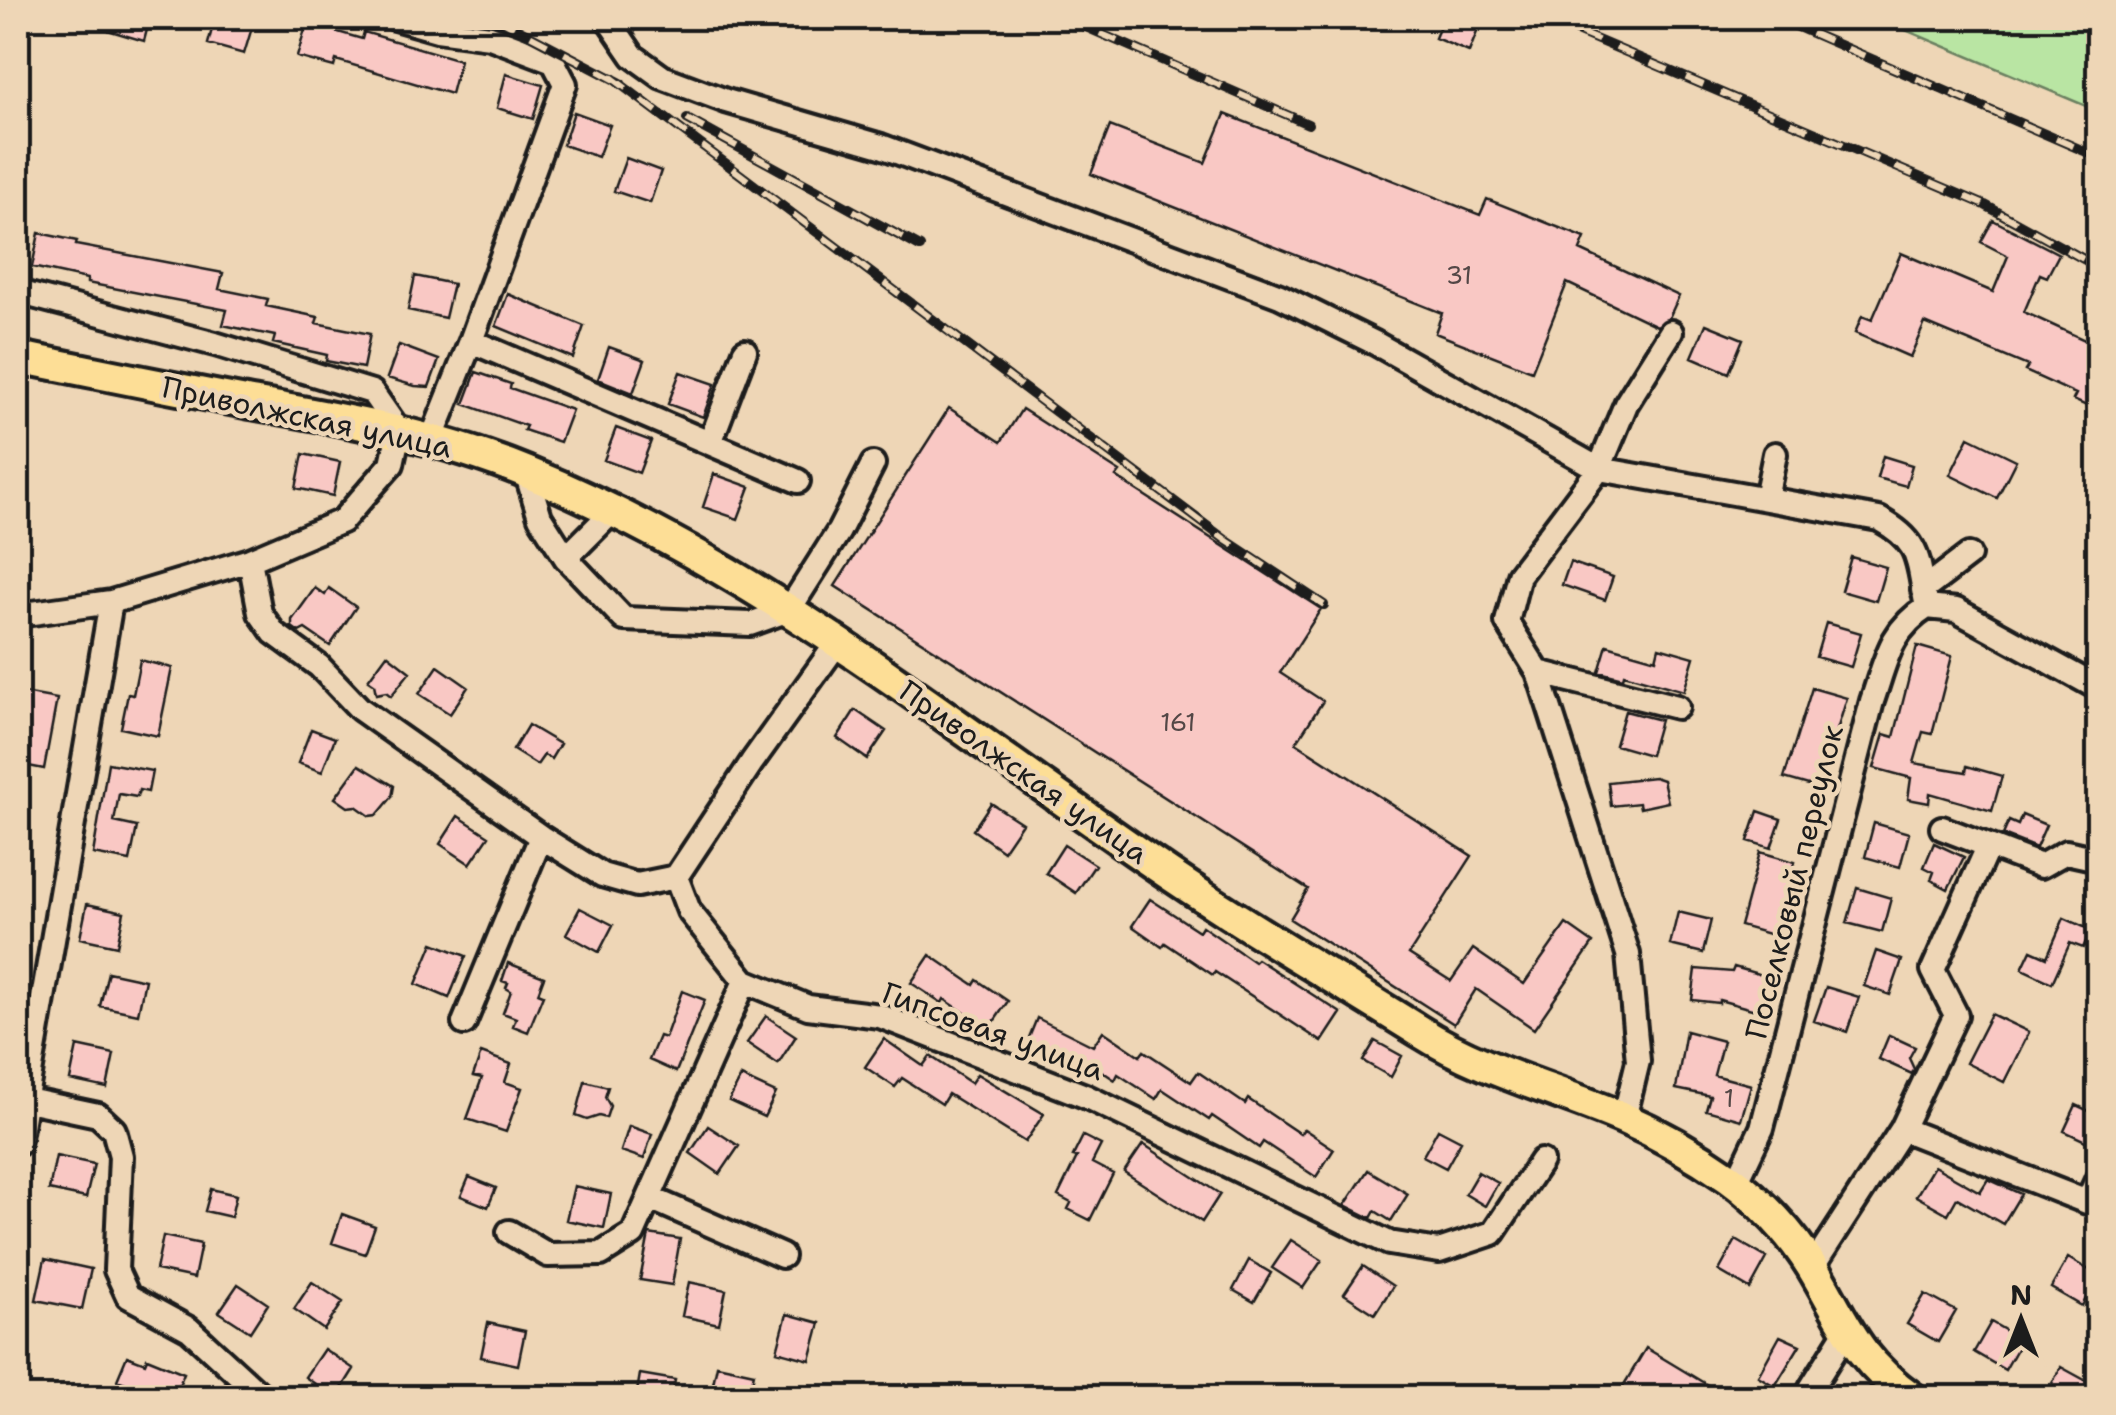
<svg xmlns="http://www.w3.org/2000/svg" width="2116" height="1415" viewBox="0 0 2116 1415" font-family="'Shantell Sans',sans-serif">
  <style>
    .green { fill: #b9e5a3; stroke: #6a8060; stroke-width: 2.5 }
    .building { fill: #f9c8c4; stroke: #1c1c1c; stroke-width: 2.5 }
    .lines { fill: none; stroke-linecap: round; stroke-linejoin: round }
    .minor-casing { stroke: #1c1c1c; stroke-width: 30 }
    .major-casing { stroke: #1c1c1c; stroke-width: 38 }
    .minor { stroke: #eed6b6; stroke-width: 22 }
    .major { stroke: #fdde96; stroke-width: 30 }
    .rail-casing { stroke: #1c1c1c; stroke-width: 10 }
    .rail { stroke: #eed6b6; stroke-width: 6; stroke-dasharray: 19; stroke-linecap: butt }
    .labels { text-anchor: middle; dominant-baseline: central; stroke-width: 9; stroke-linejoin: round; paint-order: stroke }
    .number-label { font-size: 25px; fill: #534746 }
    .street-label { font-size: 30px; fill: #1c1c1c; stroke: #eed6b6 }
  </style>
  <rect width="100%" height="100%" fill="#eed6b6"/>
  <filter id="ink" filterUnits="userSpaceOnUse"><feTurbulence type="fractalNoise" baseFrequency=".01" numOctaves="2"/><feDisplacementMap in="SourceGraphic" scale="20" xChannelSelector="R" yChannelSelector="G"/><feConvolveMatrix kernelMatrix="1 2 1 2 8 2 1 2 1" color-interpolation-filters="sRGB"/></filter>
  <g filter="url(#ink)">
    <!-- green -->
    <path class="green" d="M1877 18H2098V111Z"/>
    <!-- building -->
    <path class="building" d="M111 18H150L144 41 107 30Z
      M215 18 254 21 244 54 208 44Z
      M1443 18H1456L1479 27 1469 52 1435 38Z
      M307 23 362 39 364 32 460 60 451 94 336 60 334 67 297 57Z
      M506 74 543 85 533 119 497 108Z
      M574 112 610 125 598 157 563 145Z
      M1225 114 1480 215 1487 199 1585 238 1580 250 1679 296 1669 318 1657 326 1567 283 1532 371 1435 333 1442 313 1091 174 1110 126 1205 163Z
      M626 158 661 171 650 203 614 191Z
      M1993 220 2059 254 2047 277 2040 274 2024 312 2098 346V411L2073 400 2076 394 2025 371 2028 366 1925 323 1910 357 1855 333 1862 316 1872 320 1901 253 1993 292 2008 256 1981 242Z
      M39 233 77 241 76 245 223 273 219 289 268 299 266 306 318 317 316 323 370 334 363 368 326 361 327 355 273 343 275 336 223 325 227 310 87 283V279L32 267Z
      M415 276 453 284 445 318 408 310Z
      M508 294 584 326 573 358 496 326Z
      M1706 324 1743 339 1729 373 1692 357Z
      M399 345 439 360 429 387 415 386 387 378Z
      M609 347 645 360 633 393 598 379Z
      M476 372 511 384 510 388 572 410 560 442 524 430 526 426 464 404Z
      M680 372 715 384 703 417 668 404Z
      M949 408 1001 442 1022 409 1120 472 1116 477 1321 609 1280 673 1323 701 1296 743 1472 856 1409 954 1451 981 1473 949 1524 984 1566 924 1593 943 1534 1029 1476 989 1454 1024 1290 919 1308 889 835 586Z
      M616 428 651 441 639 473 604 460Z
      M1969 437 2016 460 1997 498 1950 475Z
      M303 454 340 462 333 496 296 488Z
      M1883 456 1912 465 1906 486 1877 478Z
      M714 474 750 487 738 519 703 507Z
      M1851 557 1886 567 1876 601 1841 591Z
      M1570 562 1613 577 1605 600 1562 585Z
      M315 588 325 595 329 588 356 607 330 646 305 629 299 632 292 627V620Z
      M1826 623 1861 633 1851 667 1816 657Z
      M1607 645 1656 659 1659 647 1694 657 1684 691 1624 674 1623 678 1599 672Z
      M1917 646 1952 656 1932 734 1923 732 1914 763 1966 772 1967 766 2002 776 1992 811 1930 793 1929 803 1908 799 1911 778 1874 768 1884 734 1894 737Z
      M387 654 410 672 391 696 386 692 376 694 374 684 368 680Z
      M140 660 172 668 158 736 121 728 128 694 133 695Z
      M438 666 468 687 450 714 419 694Z
      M1812 688 1847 698 1819 788 1784 778Z
      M24 693 57 699 44 769 18 764V728Z
      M855 710 886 731 867 759 837 738Z
      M1625 711 1660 720 1650 755 1615 745Z
      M528 725 560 744 551 759 544 755 537 765 513 750Z
      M311 729 335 738 322 772 298 763Z
      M108 763 152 771 148 792 139 790 137 797 119 794 114 822 137 827 130 861 93 854Z
      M359 765 394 786 392 797 377 815 370 816 356 806 348 807 335 798Z
      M1654 777 1663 780 1668 802 1640 808 1639 803 1611 806 1608 782Z
      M991 803 1022 823 1003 851 973 830Z
      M1758 811 1781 819 1771 848 1748 841Z
      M2022 815 2046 825 2036 848 2003 835 2009 821 2018 825Z
      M458 816 489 836 470 864 440 844Z
      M1874 823 1909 833 1900 867 1865 857Z
      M1934 843 1964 857 1948 889 1931 880 1934 872 1924 867Z
      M1064 845 1095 865 1076 893 1046 873Z
      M1760 852 1795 862 1776 936 1740 926Z
      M1857 888 1891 898 1882 932 1847 923Z
      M1150 899 1199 931 1202 926 1254 962 1257 959 1341 1013 1322 1042 1215 972 1213 975 1165 943 1162 947 1132 926Z
      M87 904 124 912 117 946 80 938Z
      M580 908 613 925 599 952 566 934Z
      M1678 912 1711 920 1703 953 1670 945Z
      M2064 918 2091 930 2083 948 2070 943 2052 983 2022 969 2031 950 2047 957Z
      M433 943 466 956 449 998 416 984Z
      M1876 951 1902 960 1890 995 1864 986Z
      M930 955 974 985 977 980 1008 1001 989 1029 944 999 942 1003 911 983Z
      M508 963 544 977 538 993 543 995 528 1032 513 1026 516 1018 503 1013 511 991 506 988 508 983 502 981Z
      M1734 967 1769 977 1759 1011 1719 1000V1003L1692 1000 1696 969 1732 972Z
      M108 972 145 980 138 1014 100 1006Z
      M1826 987 1859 997 1847 1032 1814 1021Z
      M682 991 705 1000 676 1072 649 1060 659 1036 665 1038Z
      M1991 1014 2029 1032 2004 1082 1966 1063Z
      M766 1016 796 1036 778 1064 747 1043Z
      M1037 1018 1093 1046 1103 1031 1140 1056 1144 1051 1191 1082 1198 1072 1245 1104 1248 1099 1300 1134 1304 1129 1334 1149 1316 1177 1263 1142 1259 1148 1212 1116 1209 1120 1162 1089 1156 1099 1118 1074 1115 1080 1079 1056 1075 1066 1026 1045Z
      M1686 1031 1723 1041 1714 1075 1751 1085 1741 1120 1706 1110 1710 1096 1676 1089Z
      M1889 1035 1915 1047 1909 1058 1914 1069 1912 1074 1879 1059Z
      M884 1039 923 1066 930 1056 971 1083 977 1074 1044 1114 1025 1142 948 1094 942 1104 902 1078 895 1087 865 1067Z
      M1375 1041 1402 1056 1391 1077 1363 1061Z
      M77 1046 114 1054 107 1088 70 1080Z
      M481 1053 511 1064 505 1082 522 1088 506 1132 467 1119 482 1078 473 1076Z
      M741 1077 776 1093 764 1117 729 1101Z
      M585 1081 608 1087 605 1097 610 1106 606 1118 599 1116 587 1120 576 1116Z
      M2076 1105 2098 1115V1147L2064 1131Z
      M629 1126 652 1134 644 1159 621 1151Z
      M708 1126 739 1146 720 1174 690 1153Z
      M1438 1129 1461 1141 1446 1168 1423 1156Z
      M1083 1136 1101 1145 1092 1163 1113 1174 1090 1220 1068 1209 1071 1203 1058 1196 1077 1157 1073 1156Z
      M1143 1144 1220 1194 1202 1222 1124 1172Z
      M56 1156 94 1164 86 1198 49 1190Z
      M1934 1166 1980 1192 1988 1179 2021 1194 2003 1224 1957 1198 1948 1214 1916 1196Z
      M1368 1170 1408 1194 1391 1221 1375 1211 1371 1218 1345 1205Z
      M1478 1172 1498 1183 1485 1206 1465 1194Z
      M469 1177 496 1188 488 1207 461 1196Z
      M574 1186 611 1194 604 1228 566 1220Z
      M211 1189 236 1195 231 1217 205 1211Z
      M342 1214 375 1226 365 1254 332 1243Z
      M649 1234 680 1239 672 1285 640 1280Z
      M163 1236 201 1244 194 1278 156 1270Z
      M1291 1240 1322 1260 1303 1288 1272 1268Z
      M1736 1240 1767 1258 1750 1289 1719 1271Z
      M2068 1258 2098 1275 2082 1306 2051 1288Z
      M45 1259 91 1269 82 1309 36 1300Z
      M1249 1260 1271 1273 1254 1302 1233 1290Z
      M1363 1266 1393 1286 1375 1314 1344 1294Z
      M312 1282 343 1302 324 1330 294 1309Z
      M689 1282 726 1290 719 1324 682 1316Z
      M238 1284 268 1304 250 1332 219 1312Z
      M1925 1294 1956 1311 1938 1342 1907 1324Z
      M787 1314 820 1323 810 1360 777 1351Z
      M1991 1322 2022 1340 2005 1370 1974 1352Z
      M488 1323 525 1331 518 1365 481 1357Z
      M1780 1336 1800 1345 1775 1386 1758 1376Z
      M1646 1348 1729 1398H1616Z
      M324 1349 354 1369 336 1398 305 1377Z
      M127 1356 145 1363 147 1358 184 1373 174 1398H144L134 1393 136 1387 117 1380Z
      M717 1365 754 1373 749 1398H710Z
      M2061 1367 2092 1384 2085 1398H2044Z
      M640 1374 675 1380 672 1398H636Z"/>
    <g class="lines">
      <defs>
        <path id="minor" d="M395 18 437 30 490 37 553 61 565 84 471 341 432 438
          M607 18 633 56 662 77 726 101 881 146 1280 296 1375 343 1599 469 1879 519C1923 543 1917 561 1927 607
          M18 292 215 344 372 392 399 431 392 464 342 521 250 560 111 602
          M471 341 798 481
          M710 443 745 351
          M526 472 540 517 566 558
          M1766 498 1775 454
          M614 510 566 558 624 619 750 624 789 610 839 531 873 464
          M250 560 260 613 274 633 319 666 360 709 541 837 602 875 637 885 676 877 689 911 745 981 808 1007 880 1016 1085 1096 1389 1243 1439 1251 1493 1233 1541 1161
          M1923 590 1969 555
          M1927 607 1956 610 2098 688
          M18 615 111 602 18 1144
          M1538 672 1677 707
          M1942 828 2041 866 2066 852 2098 859
          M676 877 752 762 838 642
          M464 1023 541 837
          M18 1098 98 1115 114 1130 121 1156 116 1270 128 1296 189 1329 264 1398
          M1624 1119 1638 1061 1628 954 1538 672 1507 622 1519 575 1599 469 1626 404 1671 332
          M1902 1129 1956 1015 1933 970 1988 847
          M1736 1183 1762 1128 1872 701C1886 661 1889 631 1927 607
          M650 1198 782 1256
          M509 1232 548 1255 601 1254 633 1234 745 981
          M1812 1268 1902 1129 2087 1202 2098 1178
          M1811 1388 1846 1332"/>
        <path id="major" d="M18 357C94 372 170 388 246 402 341 419 436 435 526 472 754 564 946 721 1147 859 1235 920 1328 974 1419 1031 1482 1071 1555 1089 1623 1118 1660 1134 1696 1155 1729 1178 1761 1201 1792 1234 1812 1267 1845 1322 1856 1359 1912 1398"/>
      </defs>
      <!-- minor casing -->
      <use href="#minor" class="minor-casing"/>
      <!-- major casing -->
      <use href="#major" class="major-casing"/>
      <!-- minor -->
      <use href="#minor" class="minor"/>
      <!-- major -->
      <use href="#major" class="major"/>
      <defs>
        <path id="rail" d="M497 18 621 83
          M1065 18 1308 124
          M1546 18 1985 205 2098 267
          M1777 18 2098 157
          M611 77 1227 541 1324 605
          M687 119 920 247"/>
      </defs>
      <!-- rail casing -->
      <use href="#rail" class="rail-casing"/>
      <!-- rail -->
      <use href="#rail" class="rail"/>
    </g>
  </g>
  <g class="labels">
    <!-- number labels -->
    <g class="number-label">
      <text x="1459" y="275">31</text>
      <text x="1178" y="722">161</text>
      <text x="1729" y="1098">1</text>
    </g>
    <!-- street labels -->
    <g class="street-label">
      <text transform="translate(307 417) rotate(12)">Приволжская улица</text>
      <text transform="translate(1024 772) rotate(35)">Приволжская улица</text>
      <text transform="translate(1794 882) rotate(-76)">Поселковый переулок</text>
      <text transform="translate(993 1031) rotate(20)">Гипсовая улица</text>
    </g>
  </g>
  <!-- margin -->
  <rect width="2116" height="1415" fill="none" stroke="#eed6b6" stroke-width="60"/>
  <rect x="30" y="30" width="2056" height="1355" fill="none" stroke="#1c1c1c" stroke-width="4" filter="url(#ink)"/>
  <!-- north arrow -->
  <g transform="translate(2021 1320)" stroke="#eed6b6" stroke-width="8" paint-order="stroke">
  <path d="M0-8L18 38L0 25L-18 38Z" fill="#1c1c1c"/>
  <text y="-15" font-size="28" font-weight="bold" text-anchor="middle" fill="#1c1c1c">N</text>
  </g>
</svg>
